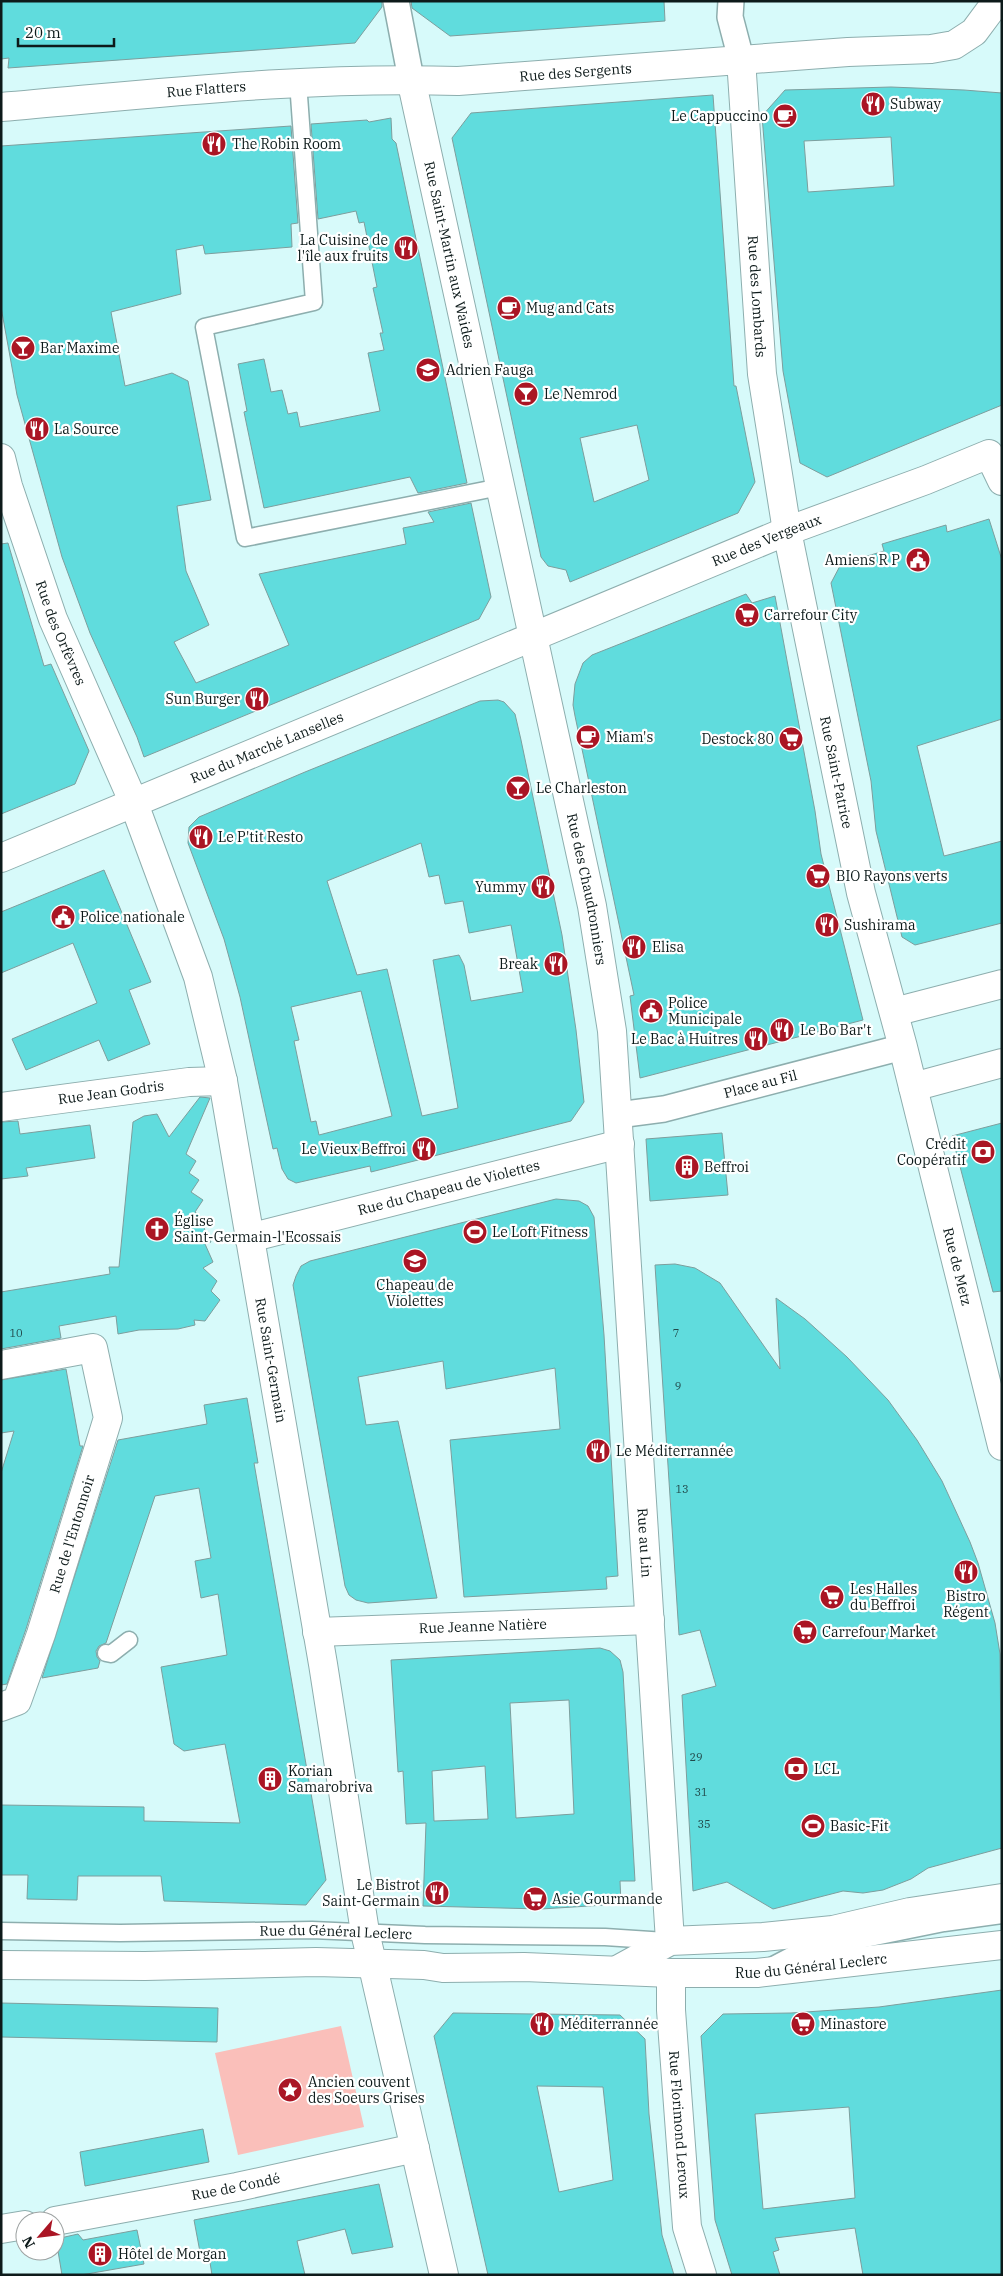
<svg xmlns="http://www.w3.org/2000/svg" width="1003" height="2276" viewBox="0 0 1003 2276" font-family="'IBM Plex Serif',serif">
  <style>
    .green { fill: #fabfba }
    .building { fill: #60dcdd; stroke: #7d9e9d; fill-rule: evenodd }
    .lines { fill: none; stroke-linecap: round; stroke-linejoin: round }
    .service-casing { stroke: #8daeae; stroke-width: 19 }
    .pedestrian-casing { stroke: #8daeae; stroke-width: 28 }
    .minor-casing { stroke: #8daeae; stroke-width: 30 }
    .secondary-casing { stroke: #8daeae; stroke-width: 30 }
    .service { stroke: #fff; stroke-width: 16 }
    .pedestrian { stroke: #fff; stroke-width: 25 }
    .minor { stroke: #fff; stroke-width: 28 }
    .secondary { stroke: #fff; stroke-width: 28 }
    .labels { text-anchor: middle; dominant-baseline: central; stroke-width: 4.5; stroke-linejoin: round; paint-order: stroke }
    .number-label { font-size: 11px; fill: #224a4b }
    .street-label { font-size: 14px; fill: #0d1a1a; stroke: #fff }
    .poi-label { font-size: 14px; fill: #0d1a1a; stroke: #fff; text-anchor: start }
  </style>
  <rect width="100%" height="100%" fill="#d7fafa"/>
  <!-- green -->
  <path class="green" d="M341 2026 364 2127 238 2155 215 2053Z"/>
  <!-- building -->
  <path class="building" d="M1 1H382V7L355 43 8 68 9 58 1 59Z
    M411 1H664L665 21 450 36 412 8Z
    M891 87 964 90 1002 93V405L827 477 800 463 783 371 762 116 785 90ZM891 137 894 186 808 192 804 141Z
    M713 95 734 386H736L755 482 738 513 570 582 566 570 548 566 541 557 452 138 471 113ZM637 425 649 480 594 502 580 438Z
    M391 118 392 139 396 143 467 483 418 493 410 477 264 508 244 412 247 411 238 364 264 359 271 392 282 390 288 414 297 412 300 427 380 411 368 353 384 350 380 333H383L373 288 377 287 364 222 359 223 356 211 318 219 311 124 367 120 369 122Z
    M291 126 298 223 291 224 292 247 205 254 203 245 176 250 181 294 111 312 125 386 172 373 188 381 211 500 177 506 186 571 209 625 174 642 196 683 289 645 259 574 406 544 403 528 434 522 428 512 471 503 491 597 479 619 144 757 137 737 90 633 62 557 17 395 1 307V146Z
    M989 519 1002 560V719L917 746 944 856 1002 841V923L915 945 902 937 876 831 871 781 831 583 841 564 884 551 882 544 946 525 947 532Z
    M8 543 44 666 51 664 89 751 75 784 1 814V544Z
    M746 594 752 603 775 596 815 811 821 854 863 1020 640 1078 630 996 634 995 575 716 573 705 575 684 583 663 592 655Z
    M498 700 504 702 515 714 521 740 562 935 576 1030 584 1102 571 1121 371 1172 370 1166 296 1183 288 1179 282 1169 277 1148 273 1149 240 997 224 939 188 843 189 827 199 817 305 772 480 701ZM421 843 429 877 439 875 445 904 463 901 469 933 511 925 523 992 471 1001 464 965 459 955 433 960 458 1108 422 1116 387 969 357 975 327 881ZM361 991 392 1116 319 1135 316 1121 311 1122 294 1041 299 1040 291 1007Z
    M104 870 151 982 129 990 150 1044 108 1061 99 1040 26 1070 12 1039 97 1003 73 943 1 973V912Z
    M200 1097 210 1098 186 1154 196 1161 189 1173 199 1180 191 1192 203 1200 195 1212 206 1221 203 1226 211 1242 205 1244 213 1262 203 1268 217 1281 211 1291 220 1300 205 1321 194 1320 195 1325 178 1329 139 1330 118 1334 116 1316 59 1326 61 1338 1 1349V1292L110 1274 109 1267H119L133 1122 144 1116 157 1114 169 1137Z
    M18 1121 20 1134 90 1125 95 1158 26 1168 28 1176 1 1179V1122Z
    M1002 1123V1291L993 1292 952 1136Z
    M722 1133 728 1195 650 1201 646 1139Z
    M556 1199 579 1201 588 1206 594 1217 604 1335 618 1576 606 1577 607 1589 464 1597 450 1440 560 1429 555 1368 446 1389 443 1361 358 1377 366 1425 398 1421 437 1598 368 1603 356 1600 349 1595 345 1586 293 1285 296 1276 301 1266 310 1261Z
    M675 1264 695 1268 720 1283 780 1369 776 1298 805 1319 847 1357 888 1400 917 1440 942 1481 970 1542 978 1563 995 1623 1000 1654 1002 1848 928 1868 911 1879 883 1890 863 1893 843 1891 773 1909 727 1882 693 1891 682 1695 716 1686 700 1630 679 1635 655 1265Z
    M66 1369 80 1446H83L26 1629 7 1684 1 1685V1473L14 1431 1 1433V1380Z
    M247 1398 258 1463H254L326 1880 306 1905 164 1901 161 1876H78L77 1900 27 1899 28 1875H1V1805L144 1807V1821L240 1823 225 1744 184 1751 174 1744 161 1667 227 1655 218 1594 201 1598 195 1561 211 1558 199 1488 155 1496 106 1643 99 1646 96 1651 97 1657 100 1661 98 1668 42 1678 118 1440 207 1424 204 1405Z
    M600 1648 610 1651 620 1660 623 1672 635 1881H620L621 1904 541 1909 423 1906 426 1823 406 1824 403 1771 398 1772 391 1660ZM569 1700 574 1814 516 1818 510 1703ZM485 1766 488 1819 434 1821 432 1771Z
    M1002 1990V2275H863L855 2228 775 2238 779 2250 773 2252 780 2275H732L715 2220 701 2036 723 2014 791 2013 879 2007ZM849 2107 855 2198 763 2209 755 2114Z
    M1 2003 218 2008 217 2042 1 2037Z
    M453 2013 620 2015 645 2039 649 2114 662 2235 674 2275H488L434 2036ZM537 2086 603 2087 613 2180 559 2192Z
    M203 2129 209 2162 85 2186 80 2152Z
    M379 2184 393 2247 352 2254 345 2229 297 2241 305 2275H212L208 2250 200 2252 194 2220Z
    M137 2230 144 2264 81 2275H62L56 2239 78 2234 83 2240Z"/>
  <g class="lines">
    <defs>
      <g id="service">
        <path d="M298 82 314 302 204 327 245 538 500 487"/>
        <path d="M106 1653 111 1654 129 1640"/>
        <path id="s1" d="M1 1931 120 1933 312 1930 425 1935 605 1937 666 1941"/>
        <path d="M773 1965 796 1953 944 1923 1002 1915"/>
      </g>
      <g id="pedestrian">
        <path d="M396 1 411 79"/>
        <path d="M731 1 730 17 741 59"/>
        <path id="s2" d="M618 1115 664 1109 903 1047"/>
      </g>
      <g id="minor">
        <path id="s3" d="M741 59 762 374 787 531 861 893 903 1047 1002 1446"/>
        <path id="s4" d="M411 79 592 906 612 1031 670 1941"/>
        <path id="s5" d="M1 107C153 94 305 76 458 81L848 52 931 49 954 45 974 32 997 1"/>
        <path id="s6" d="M1 458 8 486 53 619 133 801 198 977 223 1081 323 1664 365 1932 444 2275"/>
        <path id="s7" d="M1 858 787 531 926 480 989 454 1002 481"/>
        <path d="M894 1012 1002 984"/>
        <path d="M913 1087 1002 1063"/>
        <path id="s8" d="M1 1107 189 1082 223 1081"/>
        <path id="s9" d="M249 1238 620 1144"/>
        <path d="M1 1365 93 1348 108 1418 41 1634 17 1701 1 1707"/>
        <path id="s10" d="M317 1632 650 1620"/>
        <path id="s11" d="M671 1973V2010L687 2227 702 2275"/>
        <path id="s12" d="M55 2221 237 2187 415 2148"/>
        <path d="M1 2229 25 2225"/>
      </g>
      <g id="secondary">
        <path id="s13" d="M1 1965 145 1966 316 1962 424 1965 443 1968 524 1967 671 1973H757L1002 1945"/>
        <path d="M619 1969 670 1941 763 1937 833 1930 910 1912 1002 1898"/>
      </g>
    </defs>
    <!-- service casing -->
    <use href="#service" class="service-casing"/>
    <!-- pedestrian casing -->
    <use href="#pedestrian" class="pedestrian-casing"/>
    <!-- minor casing -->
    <use href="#minor" class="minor-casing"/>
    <!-- secondary casing -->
    <use href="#secondary" class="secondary-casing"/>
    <!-- service -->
    <use href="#service" class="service"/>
    <!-- pedestrian -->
    <use href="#pedestrian" class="pedestrian"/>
    <!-- minor -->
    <use href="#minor" class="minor"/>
    <!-- secondary -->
    <use href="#secondary" class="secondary"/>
  </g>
  <!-- icons -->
  <defs>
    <symbol id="restaurant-disc" viewBox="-11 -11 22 22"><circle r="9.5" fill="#aa1524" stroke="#fff"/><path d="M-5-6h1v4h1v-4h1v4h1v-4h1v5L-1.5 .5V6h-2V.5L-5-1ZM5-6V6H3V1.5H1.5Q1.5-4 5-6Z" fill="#fff"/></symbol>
    <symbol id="cafe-disc" viewBox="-11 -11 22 22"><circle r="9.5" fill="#aa1524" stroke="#fff"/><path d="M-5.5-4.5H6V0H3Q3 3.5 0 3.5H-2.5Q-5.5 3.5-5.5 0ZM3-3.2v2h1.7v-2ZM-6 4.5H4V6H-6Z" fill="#fff"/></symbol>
    <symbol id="bar-disc" viewBox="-11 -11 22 22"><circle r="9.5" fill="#aa1524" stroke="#fff"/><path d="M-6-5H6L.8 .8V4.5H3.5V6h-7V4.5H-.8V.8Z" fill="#fff"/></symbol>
    <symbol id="school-disc" viewBox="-11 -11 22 22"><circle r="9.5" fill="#aa1524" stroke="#fff"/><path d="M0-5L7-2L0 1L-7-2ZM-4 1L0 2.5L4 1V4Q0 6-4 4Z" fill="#fff"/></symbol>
    <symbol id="civic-disc" viewBox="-11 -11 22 22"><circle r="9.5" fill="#aa1524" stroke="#fff"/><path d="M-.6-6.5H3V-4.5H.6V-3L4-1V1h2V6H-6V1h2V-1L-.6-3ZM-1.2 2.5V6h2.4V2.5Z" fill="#fff"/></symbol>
    <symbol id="supermarket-disc" viewBox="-11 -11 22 22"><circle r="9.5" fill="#aa1524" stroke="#fff"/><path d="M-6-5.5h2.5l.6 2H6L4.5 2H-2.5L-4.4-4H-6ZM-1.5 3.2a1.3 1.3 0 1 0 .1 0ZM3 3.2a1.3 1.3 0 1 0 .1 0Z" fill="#fff"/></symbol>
    <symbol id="bank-disc" viewBox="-11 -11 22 22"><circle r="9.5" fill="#aa1524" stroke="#fff"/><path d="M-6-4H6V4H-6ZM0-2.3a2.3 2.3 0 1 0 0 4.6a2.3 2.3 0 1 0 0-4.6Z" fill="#fff"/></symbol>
    <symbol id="building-disc" viewBox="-11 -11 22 22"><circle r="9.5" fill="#aa1524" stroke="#fff"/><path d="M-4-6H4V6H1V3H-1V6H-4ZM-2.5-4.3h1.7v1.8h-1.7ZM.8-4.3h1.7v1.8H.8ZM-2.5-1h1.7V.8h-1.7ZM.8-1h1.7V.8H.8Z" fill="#fff"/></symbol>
    <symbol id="church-disc" viewBox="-11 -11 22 22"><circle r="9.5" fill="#aa1524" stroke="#fff"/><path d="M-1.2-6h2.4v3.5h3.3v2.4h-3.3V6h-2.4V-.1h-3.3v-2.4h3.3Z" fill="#fff"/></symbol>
    <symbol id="stadium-disc" viewBox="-11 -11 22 22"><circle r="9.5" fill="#aa1524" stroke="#fff"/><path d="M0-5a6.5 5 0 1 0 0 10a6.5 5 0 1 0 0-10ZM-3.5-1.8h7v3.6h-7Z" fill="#fff"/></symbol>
    <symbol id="sight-disc" viewBox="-11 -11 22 22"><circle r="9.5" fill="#aa1524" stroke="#fff"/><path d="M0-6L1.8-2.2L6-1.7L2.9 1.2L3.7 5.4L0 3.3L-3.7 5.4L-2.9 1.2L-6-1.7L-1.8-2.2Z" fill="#fff"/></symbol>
  </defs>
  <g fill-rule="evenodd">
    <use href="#restaurant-disc" x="859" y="90" width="28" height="28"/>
    <use href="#cafe-disc" x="771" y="102" width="28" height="28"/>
    <use href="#restaurant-disc" x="200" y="130" width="28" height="28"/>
    <use href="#restaurant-disc" x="392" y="234" width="28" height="28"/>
    <use href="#cafe-disc" x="495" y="294" width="28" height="28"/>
    <use href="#bar-disc" x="9" y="334" width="28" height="28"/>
    <use href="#school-disc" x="414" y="356" width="28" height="28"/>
    <use href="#bar-disc" x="512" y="380" width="28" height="28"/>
    <use href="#restaurant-disc" x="23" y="415" width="28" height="28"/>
    <use href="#civic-disc" x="904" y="546" width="28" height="28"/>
    <use href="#supermarket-disc" x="733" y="601" width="28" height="28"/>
    <use href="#restaurant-disc" x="243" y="685" width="28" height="28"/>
    <use href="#cafe-disc" x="574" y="723" width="28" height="28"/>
    <use href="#supermarket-disc" x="777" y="725" width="28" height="28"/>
    <use href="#bar-disc" x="504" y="774" width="28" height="28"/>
    <use href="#restaurant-disc" x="187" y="823" width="28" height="28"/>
    <use href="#supermarket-disc" x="804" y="862" width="28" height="28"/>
    <use href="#restaurant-disc" x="529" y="873" width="28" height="28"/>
    <use href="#civic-disc" x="49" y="903" width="28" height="28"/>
    <use href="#restaurant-disc" x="813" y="911" width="28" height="28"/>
    <use href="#restaurant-disc" x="620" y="933" width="28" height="28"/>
    <use href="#restaurant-disc" x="542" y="950" width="28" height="28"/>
    <use href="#civic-disc" x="637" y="997" width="28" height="28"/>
    <use href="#restaurant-disc" x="768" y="1016" width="28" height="28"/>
    <use href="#restaurant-disc" x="742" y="1025" width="28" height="28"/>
    <use href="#restaurant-disc" x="410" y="1135" width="28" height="28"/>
    <use href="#bank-disc" x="969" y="1138" width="28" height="28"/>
    <use href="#building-disc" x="673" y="1153" width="28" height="28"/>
    <use href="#church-disc" x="143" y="1215" width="28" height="28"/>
    <use href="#stadium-disc" x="461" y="1218" width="28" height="28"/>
    <use href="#school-disc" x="401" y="1247" width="28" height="28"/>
    <use href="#restaurant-disc" x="584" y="1437" width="28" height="28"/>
    <use href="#restaurant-disc" x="952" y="1558" width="28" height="28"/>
    <use href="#supermarket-disc" x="818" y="1583" width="28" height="28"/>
    <use href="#supermarket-disc" x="791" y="1618" width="28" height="28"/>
    <use href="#bank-disc" x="782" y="1755" width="28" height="28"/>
    <use href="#building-disc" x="256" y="1765" width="28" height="28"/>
    <use href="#stadium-disc" x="799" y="1812" width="28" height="28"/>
    <use href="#restaurant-disc" x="423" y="1879" width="28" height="28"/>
    <use href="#supermarket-disc" x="521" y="1885" width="28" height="28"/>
    <use href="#restaurant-disc" x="528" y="2010" width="28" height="28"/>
    <use href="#supermarket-disc" x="789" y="2010" width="28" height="28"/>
    <use href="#sight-disc" x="276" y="2076" width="28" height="28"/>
    <use href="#building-disc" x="86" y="2240" width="28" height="28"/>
  </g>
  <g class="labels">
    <!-- number labels -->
    <g class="number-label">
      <text x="16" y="1333">10</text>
      <text x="676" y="1333">7</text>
      <text x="678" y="1386">9</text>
      <text x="682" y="1489">13</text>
      <text x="696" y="1757">29</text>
      <text x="701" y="1792">31</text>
      <text x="704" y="1824">35</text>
    </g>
    <!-- street labels -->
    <g class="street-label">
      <text stroke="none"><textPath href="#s5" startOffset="576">Rue des Sergents</textPath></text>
      <text stroke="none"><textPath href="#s5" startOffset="206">Rue Flatters</textPath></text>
      <text stroke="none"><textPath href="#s4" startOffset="180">Rue Saint-Martin aux Waides</textPath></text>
      <text stroke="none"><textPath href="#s3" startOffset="238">Rue des Lombards</textPath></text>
      <text stroke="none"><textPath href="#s7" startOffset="829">Rue des Vergeaux</textPath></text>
      <text stroke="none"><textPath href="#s6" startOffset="185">Rue des Orfèvres</textPath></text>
      <text stroke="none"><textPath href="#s7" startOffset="288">Rue du Marché Lanselles</textPath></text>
      <text stroke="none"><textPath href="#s3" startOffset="721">Rue Saint-Patrice</textPath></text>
      <text stroke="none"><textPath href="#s4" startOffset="829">Rue des Chaudronniers</textPath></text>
      <text stroke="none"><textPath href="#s2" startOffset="146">Place au Fil</textPath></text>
      <text stroke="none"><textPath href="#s8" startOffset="111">Rue Jean Godris</textPath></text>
      <text stroke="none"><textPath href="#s9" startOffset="206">Rue du Chapeau de Violettes</textPath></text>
      <text stroke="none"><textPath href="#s3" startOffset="1230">Rue de Metz</textPath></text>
      <text stroke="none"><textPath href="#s6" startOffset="946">Rue Saint-Germain</textPath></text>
      <text transform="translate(72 1534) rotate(-73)">Rue de l'Entonnoir</text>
      <text stroke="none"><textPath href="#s4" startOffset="1486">Rue au Lin</textPath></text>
      <text stroke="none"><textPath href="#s10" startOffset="166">Rue Jeanne Natière</textPath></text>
      <text stroke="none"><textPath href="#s1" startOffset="335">Rue du Général Leclerc</textPath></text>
      <text stroke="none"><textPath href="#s13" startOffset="811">Rue du Général Leclerc</textPath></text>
      <text stroke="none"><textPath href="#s11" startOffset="152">Rue Florimond Leroux</textPath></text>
      <text stroke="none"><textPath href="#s12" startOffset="184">Rue de Condé</textPath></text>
    </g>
    <!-- poi labels -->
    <g class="poi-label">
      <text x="890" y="104">Subway</text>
      <text x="768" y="116" text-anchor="end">Le Cappuccino</text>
      <text x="232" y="144">The Robin Room</text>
      <text x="388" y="240" text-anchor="end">La Cuisine de<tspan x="388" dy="16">l'île aux fruits</tspan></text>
      <text x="526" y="308">Mug and Cats</text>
      <text x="40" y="348">Bar Maxime</text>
      <text x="446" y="370">Adrien Fauga</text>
      <text x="544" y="394">Le Nemrod</text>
      <text x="54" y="429">La Source</text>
      <text x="900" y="560" text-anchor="end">Amiens R P</text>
      <text x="764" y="615">Carrefour City</text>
      <text x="240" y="699" text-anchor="end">Sun Burger</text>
      <text x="606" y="737">Miam's</text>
      <text x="774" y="739" text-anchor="end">Destock 80</text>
      <text x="536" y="788">Le Charleston</text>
      <text x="218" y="837">Le P'tit Resto</text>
      <text x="836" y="876">BIO Rayons verts</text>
      <text x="526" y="887" text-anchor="end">Yummy</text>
      <text x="80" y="917">Police nationale</text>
      <text x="844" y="925">Sushirama</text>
      <text x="652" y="947">Elisa</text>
      <text x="538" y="964" text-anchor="end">Break</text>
      <text x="668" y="1003">Police<tspan x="668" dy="16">Municipale</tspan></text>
      <text x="800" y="1030">Le Bo Bar't</text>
      <text x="738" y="1039" text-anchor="end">Le Bac à Huitres</text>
      <text x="966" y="1144" text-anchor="end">Crédit<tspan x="966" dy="16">Coopératif</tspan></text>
      <text x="406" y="1149" text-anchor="end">Le Vieux Beffroi</text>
      <text x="704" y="1167">Beffroi</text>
      <text x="174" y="1221">Église<tspan x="174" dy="16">Saint-Germain-l'Ecossais</tspan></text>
      <text x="492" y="1232">Le Loft Fitness</text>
      <text x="415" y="1285" text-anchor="middle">Chapeau de<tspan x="415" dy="16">Violettes</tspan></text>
      <text x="616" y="1451">Le Méditerrannée</text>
      <text x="850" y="1589">Les Halles<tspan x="850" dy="16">du Beffroi</tspan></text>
      <text x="966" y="1596" text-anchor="middle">Bistro<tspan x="966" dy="16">Régent</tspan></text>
      <text x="822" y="1632">Carrefour Market</text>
      <text x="814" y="1769">LCL</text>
      <text x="288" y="1771">Korian<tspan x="288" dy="16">Samarobriva</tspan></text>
      <text x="830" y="1826">Basic-Fit</text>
      <text x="420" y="1885" text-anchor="end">Le Bistrot<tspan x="420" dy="16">Saint-Germain</tspan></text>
      <text x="552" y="1899">Asie Gourmande</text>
      <text x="560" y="2024">Méditerrannée</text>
      <text x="820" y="2024">Minastore</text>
      <text x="308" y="2082">Ancien couvent<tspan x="308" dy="16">des Soeurs Grises</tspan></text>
      <text x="118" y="2254">Hôtel de Morgan</text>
    </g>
  </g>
  <!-- border -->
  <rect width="1003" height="2276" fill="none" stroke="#0d1a1a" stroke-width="5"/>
  <!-- north arrow -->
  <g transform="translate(40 2236) rotate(242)"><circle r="24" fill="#ffffff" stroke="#9ea3a3"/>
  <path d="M0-4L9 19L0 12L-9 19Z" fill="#aa1524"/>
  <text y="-8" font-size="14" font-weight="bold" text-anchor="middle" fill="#0d1a1a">N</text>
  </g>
  <!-- scale -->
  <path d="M18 38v8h96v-8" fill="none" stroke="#0d1a1a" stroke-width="2.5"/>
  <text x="25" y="38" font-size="15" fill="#0d1a1a" stroke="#ffffff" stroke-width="4" paint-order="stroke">20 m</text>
</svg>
